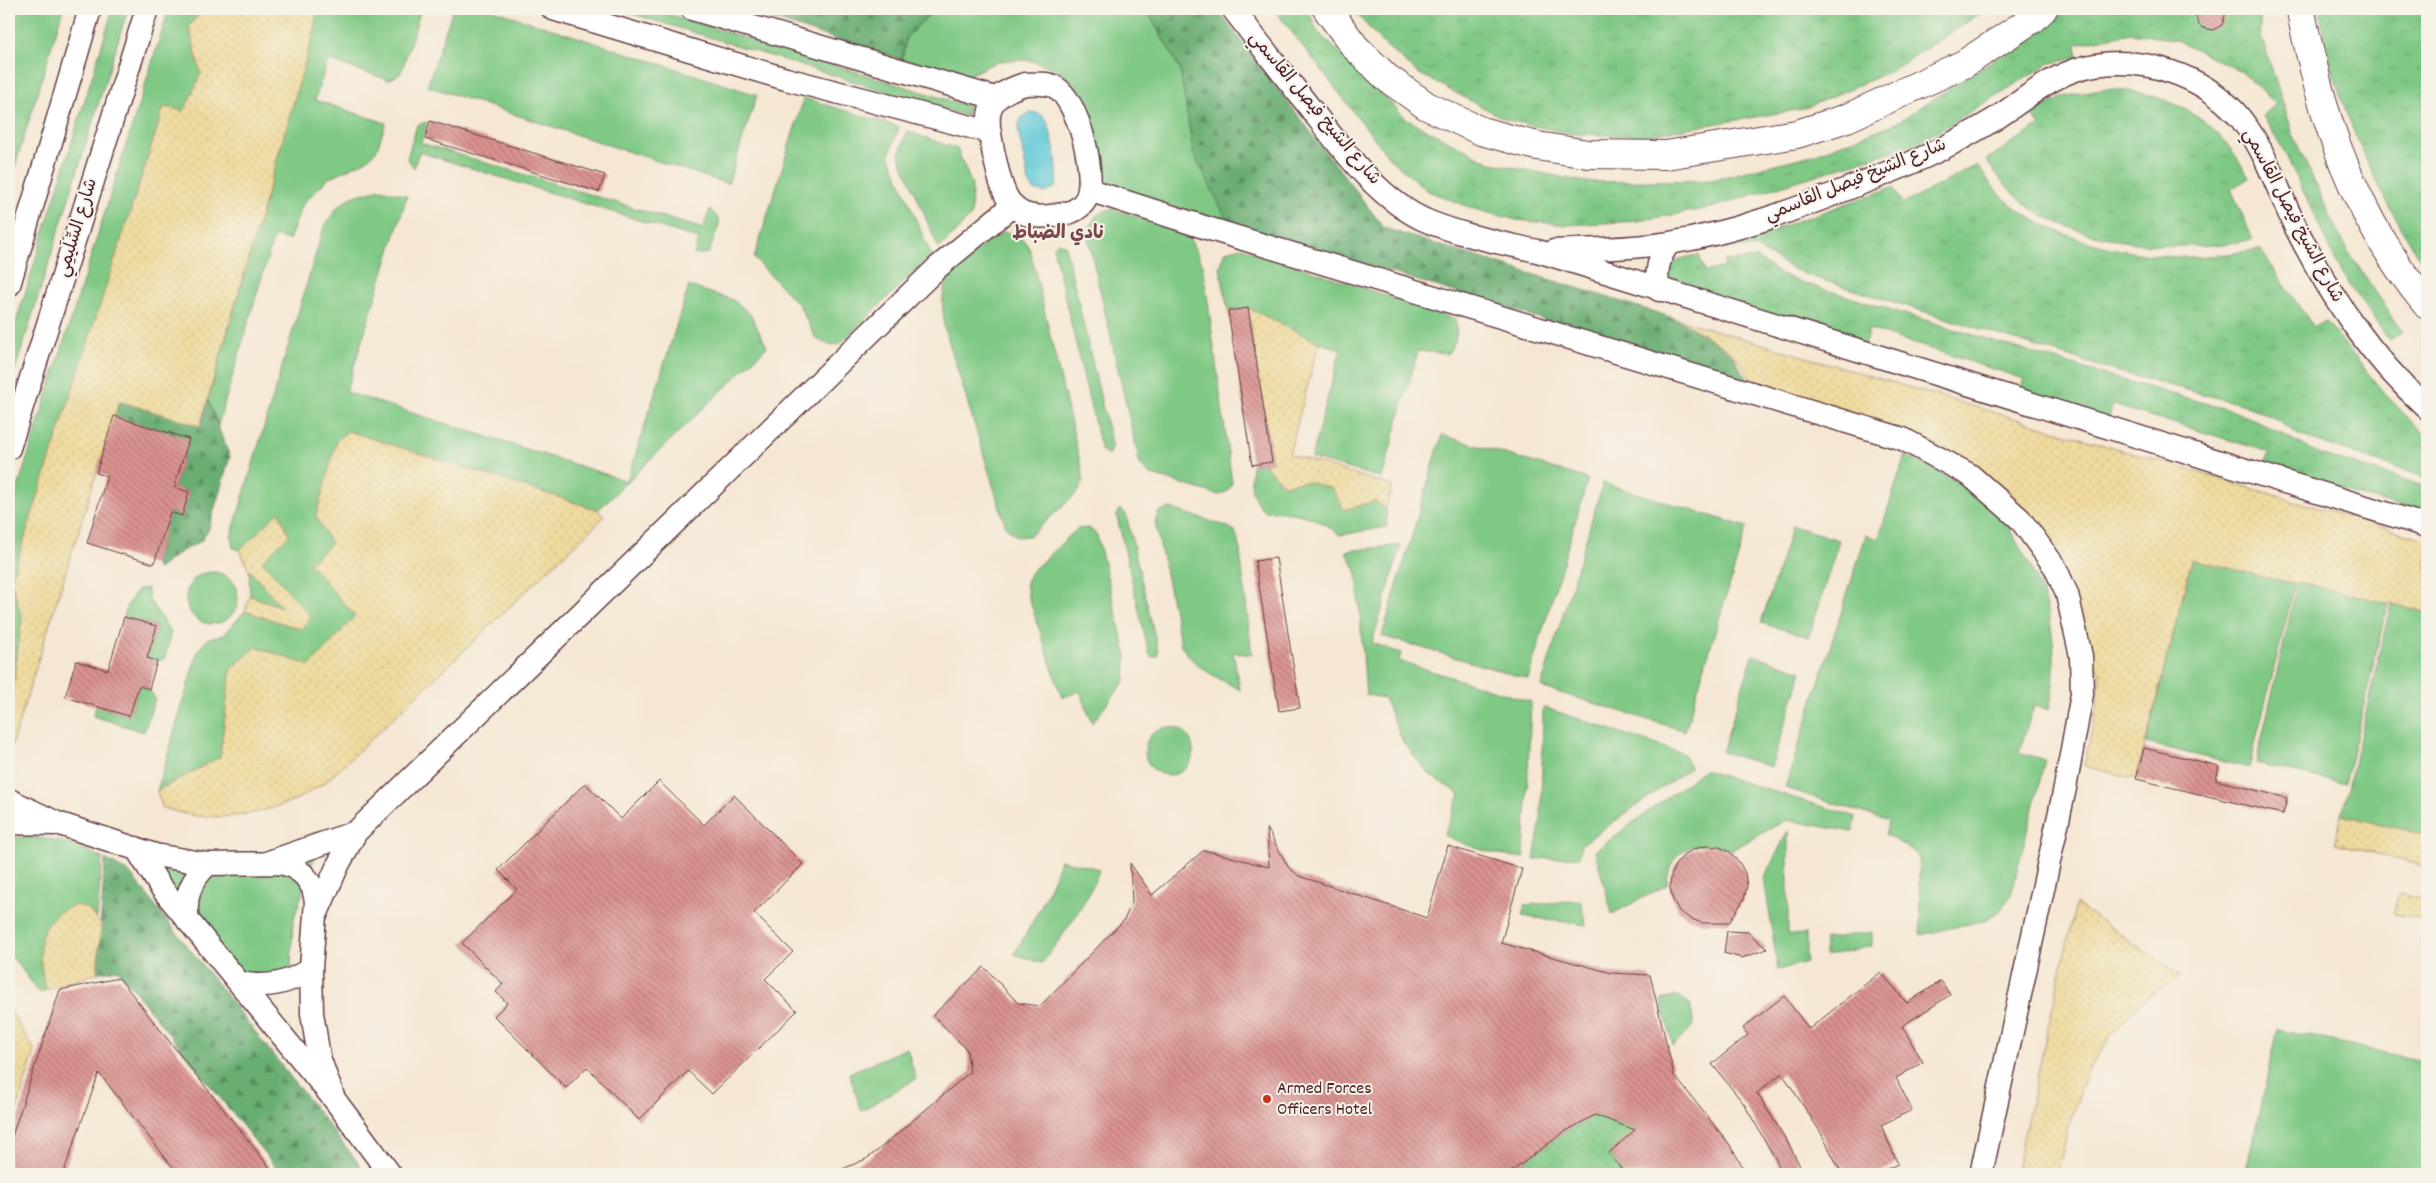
<svg xmlns="http://www.w3.org/2000/svg" width="2436" height="1183" viewBox="0 0 2436 1183" font-family="Dekko,'Playpen Sans Arabic',sans-serif">
  <style>
    .grass { fill: #7fc985; stroke: #647458 }
    .forest { fill: url(#forest-firs); stroke: #58664e }
    .sand { fill: url(#sand-dots); stroke: #9c7c64 }
    .park { fill: url(#park-tufts); stroke: #647458 }
    .garden { fill: url(#garden-dots); stroke: #647458 }
    .water { fill: #5ec9d7; stroke: #547481 }
    .building { fill: url(#building-back-hatch) }
    .lines { fill: none; stroke-linecap: round; stroke-linejoin: round }
    .minor-casing { stroke: #643d44; stroke-width: 25 }
    .highway-casing { stroke: #643d44; stroke-width: 30 }
    .minor { stroke: #fff; stroke-width: 22 }
    .highway { stroke: #fff; stroke-width: 28 }
    .poi-dot { fill: #c8321e; stroke: #f7f3e8; stroke-width: 2 }
    .labels { text-anchor: middle; dominant-baseline: central; stroke-width: 4; stroke-linejoin: round; paint-order: stroke }
    .street-label { font-size: 18px; fill: #4a1f2b; stroke: #f7f3e8 }
    .poi-label { font-size: 18px; fill: #4a1f2b; stroke: #f7f3e8; text-anchor: start }
    .neighbourhood-label { font-size: 19px; font-weight: bold; fill: #7c484f; stroke: #f7f3e8 }
  </style>
  <defs>
    <pattern id="forest-firs" width="22" height="20" patternUnits="userSpaceOnUse" patternTransform="scale(1.25)"><rect width="22" height="20" fill="#67ad72"/><path d="M5 1l3.5 6h-7zM16 11l3.5 6h-7z" fill="#578c5e"/></pattern>
    <pattern id="sand-dots" width="8" height="8" patternUnits="userSpaceOnUse" patternTransform="scale(1.25)"><rect width="8" height="8" fill="#eeda9e"/><path d="M2 2h.1M6 6h.1" fill="none" stroke="#cebb88" stroke-width="1.8" stroke-linecap="round"/></pattern>
    <pattern id="park-tufts" width="24" height="20" patternUnits="userSpaceOnUse" patternTransform="scale(1.25)"><rect width="24" height="20" fill="#7fc985"/><path d="M3 7l-1-3M5 7V3M7 7l1-3M15 17l-1-3M17 17v-4M19 17l1-3" fill="none" stroke="#6fac73"/></pattern>
    <pattern id="garden-dots" width="8" height="8" patternUnits="userSpaceOnUse" patternTransform="scale(1.25)"><rect width="8" height="8" fill="#7fc985"/><path d="M2 2h.1M6 6h.1" fill="none" stroke="#6fac73" stroke-width="1.8" stroke-linecap="round"/></pattern>
    <pattern id="building-back-hatch" width="6" height="6" patternUnits="userSpaceOnUse" patternTransform="scale(1.25)"><rect width="6" height="6" fill="#da9391"/><path d="M-1 5l2 2M0 0l6 6M5-1l2 2" fill="none" stroke="#b37777"/></pattern>
  </defs>
  <rect width="100%" height="100%" fill="#f7f3e8"/>
  <filter id="ink" filterUnits="userSpaceOnUse"><feTurbulence type="fractalNoise" baseFrequency=".02" numOctaves="2"/><feDisplacementMap in="SourceGraphic" scale="10" xChannelSelector="R" yChannelSelector="G"/><feConvolveMatrix kernelMatrix="1 2 1 2 8 2 1 2 1" color-interpolation-filters="sRGB"/></filter>
  <filter id="wash" filterUnits="userSpaceOnUse"><feTurbulence type="fractalNoise" baseFrequency=".0096" numOctaves="4" result="noise"/><feDisplacementMap in="SourceGraphic" scale="20" xChannelSelector="R" yChannelSelector="G"/><feGaussianBlur stdDeviation="1.12" result="paint"/><feColorMatrix in="noise" values="0 0 0 0 0 0 0 0 0 0 0 0 0 0 0 0 0 1.4 0 .05"/><feComposite in="paint" operator="in"/></filter>
  <g filter="url(#wash)">
    <rect width="100%" height="100%" fill="#f5e7d3"/>
    <!-- grass -->
    <path class="grass" d="M9 9H63L9 186Z
      M113 9H128L9 390V345Z
      M169 9H203L189 26 201 74 184 112 164 107 11 580 22 618 9 719V516Z
      M317 9H421L401 73 389 80 328 60 315 100 386 123 376 151 367 160 329 178 303 204 289 240 274 236 218 425 208 401 314 31Z
      M453 9H490L757 95 728 184 427 86Z
      M617 9H651L968 106 966 116Z
      M934 9H1146L1180 69 1193 152 1228 222 1117 190C1091 170 1097 159 1091 129 1088 119 1086 102 1080 93 1063 64 1022 53 992 64 982 68 972 74 961 79L902 60 906 38Z
      M804 98 899 127 889 155 931 255 840 344 829 345 816 339 799 305 754 258Z
      M427 122 421 143 703 229 710 209 720 221 709 253 694 255 699 239 419 152 414 168 407 158 417 125Z
      M907 131 957 149 972 185 971 216 939 249 899 155Z
      M381 189 407 196 346 392 627 481 689 286 733 300 750 314 767 347 598 510 348 431 331 544 309 563 355 616 310 666 256 647 231 669 220 757 157 791 198 650 209 638 224 635 245 611 300 629 261 561 289 535 279 513 240 550 233 548 231 537 323 230C340 199 346 197 381 189Z
      M1112 209 1175 227 1191 241 1203 265 1232 483 1228 491 1219 495 1149 474 1140 465 1088 238C1092 220 1093 213 1112 209Z
      M1004 232C1018 234 1024 238 1030 250L1082 470 1083 481 1079 491 1030 536 1017 537 1006 527 944 326C943 310 940 290 950 276 957 265 992 239 1004 232Z
      M1058 242 1065 245 1112 447 1108 455 1101 450 1053 247Z
      M1242 247 1455 319C1458 334 1457 342 1447 354L1418 351 1382 478 1311 458 1341 349 1319 343 1248 308 1228 311 1220 267 1226 251Z
      M1442 435 1588 479 1528 679 1382 636Z
      M1905 456C1935 466 1983 496 2003 520 2010 527 2014 538 2019 546 2050 597 2062 650 2049 710L2034 706 2019 752 2045 760 2011 895 2000 911 1985 920 1921 935 1918 854 1885 834 1889 821 1785 788 1866 535 1878 539Z
      M1264 463 1283 485 1306 481 1334 489 1344 510 1376 501 1386 509 1387 527 1340 535C1311 513 1299 513 1264 511 1250 496 1250 485 1252 465Z
      M1603 483 1747 527 1685 731 1541 687Z
      M1169 508 1226 526 1235 531 1239 543 1252 655 1233 652 1240 690C1217 677 1194 668 1181 645L1155 522 1159 512Z
      M1120 509 1126 514 1158 651 1157 656 1152 657 1149 654 1117 516Z
      M1792 526 1839 540 1809 637 1761 623Z
      M1089 528 1097 535 1126 654 1125 681 1092 723 1080 691 1062 698 1028 595 1026 582 1031 572 1077 529Z
      M1401 545 1372 643 1401 653 1399 661 1531 702 1524 858C1491 854 1474 849 1444 835L1460 794 1430 775 1404 744 1384 698 1366 695 1357 573 1346 551Z
      M2192 559 2295 584 2249 768 2146 743Z
      M249 570 283 607 250 596Z
      M186 598a26 26 0 1 1 52 0a26 26 0 1 1-52 0Z
      M2298 582 2388 603 2345 784 2256 763Z
      M147 588 150 601 171 632 165 658 157 661 147 658 157 626 124 617 126 607 138 589Z
      M2391 604 2427 612V835L2342 815Z
      M1753 655 1802 671 1771 767 1722 752Z
      M139 686 149 689 155 698 144 732 93 716 96 706 129 716Z
      M1543 707 1684 754 1690 768 1581 845 1579 857 1534 859 1541 819Z
      M1145 751a24 24 0 1 1 48 0a24 24 0 1 1-48 0Z
      M1704 770 1856 817 1853 832 1786 820 1732 850C1700 838 1668 846 1667 885L1612 914 1595 851Z
      M318 831 326 833 317 850 293 921 291 968 258 995 150 863 263 854Z
      M1788 831V935L1806 934V962L1778 970 1764 878Z
      M10 837C49 837 68 840 102 858L97 918 88 909 41 968 46 990 40 993 9 953Z
      M1060 860 1100 869C1086 904 1065 933 1042 963L1014 954C1032 924 1049 894 1060 860Z
      M1580 900 1586 925 1522 916 1525 905Z
      M1872 932V946L1825 956 1824 939Z
      M1678 996 1690 1004 1694 1025 1673 1046 1661 1000Z
      M2278 1029 2427 1062V1174H2245Z
      M907 1048 916 1079 861 1111 849 1073Z"/>
    <!-- forest -->
    <path class="forest" d="M740 9H934L906 38 902 60Z
      M1146 9H1217L1384 228 1677 319 1730 351 1749 383 1228 222 1193 152 1180 69Z
      M119 401 200 426 208 401 230 457 208 531 201 541 180 552 158 569 154 564 170 512 182 516 189 492 174 487 189 439 114 416Z
      M105 859 129 872 367 1174H281L117 969 97 973Z"/>
    <!-- sand -->
    <path class="sand" d="M203 9H317L314 31 200 426 119 401 9 754V719L22 618 11 580 164 107 184 111 201 74 189 26Z
      M1248 308 1319 343 1289 454 1392 486 1386 509 1375 501 1344 510 1333 489 1306 481 1283 485 1264 463 1272 462Z
      M1677 319 2427 540V612L2299 582 2295 584 2192 559 2136 779 2084 766 2097 707 2100 672 2085 650 2080 617 1990 479 1962 457 1918 437 1753 386C1742 352 1707 337 1677 319Z
      M348 431 598 510 604 517 327 781C315 788 303 797 290 802 249 818 202 823 162 807L157 791 220 757 231 669 256 647 310 666 355 616 309 563 331 544 316 516 337 440Z
      M279 512 289 535 262 561 311 617 301 629 245 611 250 596 282 607 249 570 240 550Z
      M2342 815 2427 835V867L2335 843Z
      M2399 893 2427 900V919L2393 914Z
      M2076 904 2181 976 2141 1002 2111 1035 2087 1073 2071 1118 2057 1174H2015Z
      M77 905 88 909 101 924 97 973 46 990C37 952 33 917 77 905Z
      M9 1009 35 1051 9 1133Z"/>
    <!-- park -->
    <path class="park" d="M1274 9H1308L1317 31 1408 120 1491 163 1586 182 1712 180 1816 154 1896 123 2036 32 2061 9H2259L2261 35 2294 137 2343 244 2403 332 2389 340 2342 274 2284 151 2263 116 2276 104 2242 72 2177 40 2131 33 2076 44 2078 58 2050 63 1919 143 1710 208 1638 221 1566 225 1517 220 1474 209 1428 191 1391 160Z
      M1352 9H1987L1893 70 1803 109 1641 136 1571 134 1507 120 1416 72 1382 42Z
      M2320 9H2427V270C2380 196 2330 97 2320 9Z
      M2107 89C2172 92 2219 120 2249 178L2231 189 2253 239C2189 255 2077 245 2024 203 2009 190 1997 176 1986 160L2040 125 2029 113 2067 96Z
      M1977 165C1987 180 1998 194 2012 205 2054 239 2132 257 2185 257 2210 257 2235 253 2260 249L2313 327 2326 321 2384 393 2427 438V478L2299 435 2272 417 2245 405 2118 372 1807 275 1791 268 1757 248 1725 247 1893 187 1903 204Z
      M1699 255 1705 272 1725 267 1724 261 1757 258 1777 272 1800 282 2115 378 2233 411 2253 419 2320 454 2427 487V515L2265 467 2269 452 2113 405 2108 419 2019 393 2024 379 1869 329 1864 347 1668 280V267C1676 258 1688 257 1699 255Z"/>
    <!-- garden -->
    <path class="garden" d="M1595 1115 1635 1130 1609 1153 1625 1174H1508L1564 1132Z"/>
    <!-- water -->
    <path class="water" d="M1032 112C1038 113 1043 115 1046 120 1052 130 1061 177 1056 187L1045 193 1034 190 1029 183 1018 129 1021 118Z"/>
    <g id="blocks">
      <!-- building -->
      <path class="building" d="M2193 9H2227L2222 25 2213 30 2203 28 2199 25Z
        M430 121 605 175 599 192 425 139Z
        M1248 308 1272 462 1252 465 1228 311Z
        M114 416 189 439 174 487 189 492 182 516 170 512 154 564 87 543 107 476 96 473Z
        M1276 558 1300 708 1279 711 1255 561Z
        M124 617 157 626 147 658 157 661 149 689 139 686 129 716 65 697 76 661 108 670Z
        M2144 748 2219 766 2216 780 2287 798 2283 814 2136 779Z
        M659 781 704 825 734 795 803 864 754 913 793 952 765 979 797 1011 712 1094 688 1071 639 1120 587 1067 566 1088 494 1016 507 1003 496 992 503 984 462 943 517 889 498 870 585 783 621 819Z
        M1267 828 1288 867 1299 876 1427 918 1448 846 1522 869 1501 943 1612 973 1650 975 1674 1075 1730 1145 1747 1174H1625L1609 1153 1635 1130 1595 1115 1564 1132 1508 1174H831L866 1159 877 1151 970 1072 967 1050 933 1015 984 967 1018 1003 1040 1006 1124 920 1132 902 1130 863 1152 895 1204 850 1269 867Z
        M1706 846 1719 847 1730 852 1739 862 1745 873 1747 886 1744 899 1729 923H1702L1689 918 1679 911 1673 900 1670 888 1671 876 1675 865 1684 855 1694 849Z
        M1727 931 1748 932 1767 949 1742 958 1724 953Z
        M1881 972 1907 1003 1941 981 1950 995 1902 1026 1923 1062 1896 1078 1912 1110 1881 1125 1898 1164 1875 1174H1842L1821 1133 1782 1073 1757 1093 1788 1143 1804 1174H1784L1744 1104 1712 1064 1748 1035 1743 1028 1784 996 1809 1029Z
        M119 978 275 1174H178L99 1073 63 1174H9V1145L60 990Z"/>
    </g>
  </g>
  <g filter="url(#ink)">
    <use href="#blocks" fill-opacity="0" stroke="#643d44" stroke-width="1"/>
    <g class="lines">
      <defs>
        <path id="minor" d="M553 9 786 79 990 132
          M692 9 995 98
          M1233 9C1256 39 1279 69 1303 99 1336 141 1377 200 1427 221 1463 236 1503 243 1541 252L2427 526
          M1025 84C1034 84 1046 82 1055 87 1078 99 1098 177 1086 199 1080 210 1068 214 1057 215 1009 224 1003 195 994 155 986 115 981 98 1025 84Z
          M1089 190 1207 228 1903 439 1970 475 2020 519 2055 567 2067 594 2081 656 2082 694 2065 788 1981 1174
          M1554 251C1592 249 1631 249 1669 243 1734 233 1797 209 1857 185 1882 175 1908 165 1933 153 1954 143 1975 131 1995 119 2029 97 2053 72 2095 65 2145 57 2200 75 2235 112 2264 144 2277 189 2296 228 2331 297 2369 355 2427 408
          M9 285 90 9
          M1659 290C1655 272 1658 258 1669 243
          M9 448 147 9
          M9 800 57 823 155 855 208 864 281 863 294 867 305 876 313 888 316 901 311 968 312 1013 319 1057 334 1099
          M9 823 56 824
          M136 848 160 886 334 1099 390 1174
          M269 862 356 832
          M316 915 338 865 356 832 938 267 1013 205
          M188 921C184 897 190 881 208 864
          M240 983C267 988 289 984 311 968"/>
        <path id="highway" d="M1327 9 1355 47 1387 78 1427 106 1481 131 1537 146 1588 154 1666 155 1797 134 1847 118 1964 64 2034 18 2043 9
          M2301 9C2303 26 2308 44 2312 61 2332 150 2369 235 2427 305"/>
      </defs>
      <!-- minor casing -->
      <use href="#minor" class="minor-casing"/>
      <!-- highway casing -->
      <use href="#highway" class="highway-casing"/>
      <!-- minor -->
      <use href="#minor" class="minor"/>
      <!-- highway -->
      <use href="#highway" class="highway"/>
    </g>
  </g>
  <!-- markers -->
  <circle class="poi-dot" cx="1267" cy="1099" r="5"/>
  <g class="labels">
    <!-- street labels -->
    <g class="street-label">
      <text transform="translate(1314 109) rotate(50)">شارع الشيخ فيصل القاسمي</text>
      <text transform="translate(1856 181) rotate(-22)">شارع الشيخ فيصل القاسمي</text>
      <text transform="translate(2292 216) rotate(62)">شارع الشيخ فيصل القاسمي</text>
      <text transform="translate(78 228) rotate(-73)">شارع السِّلَيمِي</text>
    </g>
    <!-- poi labels -->
    <g class="poi-label">
      <text x="1277" y="1089">Armed Forces<tspan x="1277" dy="21">Officers Hotel</tspan></text>
    </g>
    <!-- neighbourhood labels -->
    <g class="neighbourhood-label">
      <text x="1058" y="234">نادي الضباط</text>
    </g>
  </g>
  <!-- margin -->
  <rect width="2436" height="1183" fill="none" stroke="#f7f3e8" stroke-width="30"/>
</svg>
